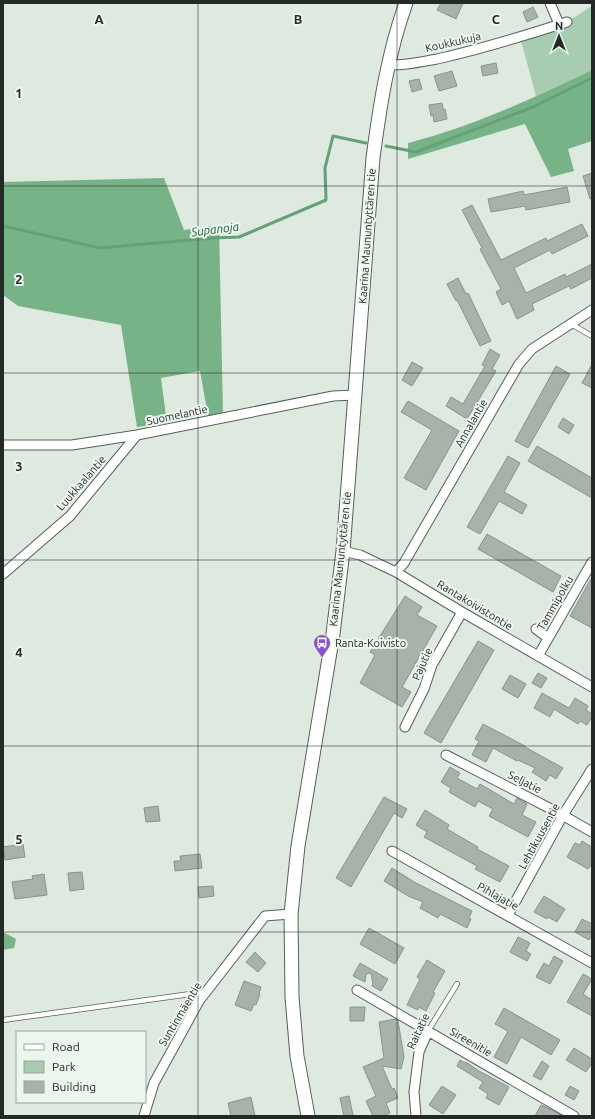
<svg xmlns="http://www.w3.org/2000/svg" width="595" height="1119" viewBox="0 0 595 1119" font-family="Ubuntu,sans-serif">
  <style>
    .green { fill: #a8ccb1 }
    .forest { fill: #78b388 }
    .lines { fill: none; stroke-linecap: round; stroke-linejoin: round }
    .stream { stroke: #66a076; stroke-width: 3 }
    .building { fill: #a7b2aa; stroke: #89938c }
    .lane-casing { stroke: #566059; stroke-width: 6 }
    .street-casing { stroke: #566059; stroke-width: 11 }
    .secondary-casing { stroke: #566059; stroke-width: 15 }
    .lane { stroke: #fff; stroke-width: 4.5 }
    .street { stroke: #fff; stroke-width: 9 }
    .secondary { stroke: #fff; stroke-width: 13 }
    .grid { fill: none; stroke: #252926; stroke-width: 1; stroke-opacity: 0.55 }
    .labels { text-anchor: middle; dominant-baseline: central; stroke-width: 4; stroke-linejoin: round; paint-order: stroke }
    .street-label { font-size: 11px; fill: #252926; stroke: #ebf6ee }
    .poi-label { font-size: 11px; fill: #252926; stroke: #ebf6ee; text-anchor: start }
    .water-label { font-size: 12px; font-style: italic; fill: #1b5d35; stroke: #ebf6ee }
    .grid-label { font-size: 13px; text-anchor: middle; font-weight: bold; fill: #252926; stroke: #ebf6ee; stroke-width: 4; stroke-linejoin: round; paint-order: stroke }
  </style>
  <rect width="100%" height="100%" fill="#dee9e0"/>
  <!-- green -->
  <path class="green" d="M592 6V70L536 96 520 37 567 22Z"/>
  <!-- forest -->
  <path class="forest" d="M592 70V141L568 149 574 171 551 177 525 124 408 159V143C472 127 533 98 592 70Z
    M164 178 184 230 219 225 223 413 208 416 200 371 161 378 167 423 137 427 121 325 18 306 3 295V182Z
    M3 932 16 939 14 948 3 950Z"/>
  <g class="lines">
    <!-- stream -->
    <path class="stream" d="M386 146 416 152 533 107 592 78
      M3 226 100 248 213 238 239 237 326 200 325 168 333 136 366 143"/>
  </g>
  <!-- building -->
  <path class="building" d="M441 3H463L456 19 437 10Z
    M533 7 538 17 527 22 523 12Z
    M496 63 498 73 483 76 481 66Z
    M452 71 457 86 439 91 434 76Z
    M419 79 422 89 412 92 409 81Z
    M442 103 443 109H445L447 119 434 122 433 115 431 116 429 105Z
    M592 173V199H590L583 176Z
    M567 187 570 202 526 210 525 206 491 212 488 199 523 191 524 195Z
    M472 205 501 260 546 238 547 241 582 224 588 236 552 254 550 250 514 268 526 293 565 274 566 277 592 264V278L571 289 569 286 532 304 534 310 517 319 509 301 502 305 496 292 501 289 480 249 482 248 462 210Z
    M458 278 466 294 468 293 491 341 480 346 457 300 456 301 447 284Z
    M490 349 500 355 492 369 496 371 467 419 446 406 451 397 463 404 485 366 482 365Z
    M412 362 423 368 412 386 402 380Z
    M592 364V388L582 383Z
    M556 366 570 374 528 448 515 441Z
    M408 401 459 431 426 490 404 478 432 430 401 412Z
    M563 418 574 425 569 434 558 427Z
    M537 446 592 478V498L528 461Z
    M508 456 520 463 504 492 527 505 522 514 499 501 480 534 467 527Z
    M487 534 561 576 553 592 478 549Z
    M592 577V628L570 616Z
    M405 596 422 607 417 615 437 626 402 687 411 692 402 707 360 683 375 655 370 652Z
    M478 641 494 650 441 743 424 733Z
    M538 673 547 678 541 688 532 683Z
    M510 675 526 684 518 698 502 689Z
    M542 693 569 708 575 698 588 706 586 710 592 714V717L587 725 580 721 578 724 554 709 550 717 534 708Z
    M483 724 525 746V747L563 768 556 779 550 775 546 781 532 772 535 768 518 760 517 761 493 748 486 762 472 755 479 741 475 739Z
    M450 767 460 773 457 778 477 789 480 784 514 804 517 798 527 804 522 815 536 822 528 837 489 816 493 809 478 801 475 807 449 792 451 788 441 782Z
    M384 797 407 809 402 818 394 813 351 887 336 878Z
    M158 806 160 821 146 822 144 808Z
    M425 810 449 825 447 829 478 847 477 849 509 866 500 882 475 869 477 866 424 837 427 832 416 825Z
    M582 841 592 847V867L590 866 588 869 567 857 575 843 580 845Z
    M23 844 25 857 5 860 3 847Z
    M200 854 202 868 175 871 174 861H181L180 856Z
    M392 868 416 883 472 911 469 918 471 919 467 928 440 914 438 918 420 908 423 902 408 896 384 881Z
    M82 872 84 889 70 891 68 873Z
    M44 874 47 895 15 899 12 882 33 879 32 876Z
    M213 886 214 896 199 898 198 887Z
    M544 896 565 909 557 922 548 917 547 919 534 912Z
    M582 919 592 924V935L589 940 575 932Z
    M369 928 404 948 395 964 360 944Z
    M518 937 530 943 526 951 531 954 527 961 510 952Z
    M255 952 266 963 258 972 246 962Z
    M554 956 563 961 550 984 536 977 544 963 549 966Z
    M427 960 445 971 433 992 435 993 426 1011 419 1007 418 1010 407 1005 420 979 417 977Z
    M360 963 388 979 381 991 372 986 373 984 371 973 366 974 365 982 353 976Z
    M583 974 592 979 583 994 592 1000V1016L567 1002Z
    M244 981 261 987 259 993 260 994 256 1005 254 1004 251 1011 235 1005Z
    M350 1007H365L364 1021H350Z
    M504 1008 560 1040 551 1055 521 1037 507 1064 494 1057 508 1031 495 1024Z
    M396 1019 398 1021 404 1057 401 1069 382 1066 392 1089 394 1088 398 1098 386 1103 390 1113 383 1116H373L366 1101 376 1096 363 1067 384 1058 379 1022Z
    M574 1048 592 1059V1063L586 1072 566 1060Z
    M460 1060 465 1063 466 1062 479 1071 509 1087 499 1105 486 1098 488 1094 479 1088 483 1082 457 1066Z
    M542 1061 549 1066 541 1080 533 1076Z
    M442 1086 456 1095 443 1114 429 1105Z
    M570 1086 579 1091 574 1100 565 1095Z
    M349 1096 353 1115 344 1116 340 1098Z
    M251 1097 255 1116H231L228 1103Z
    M541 1105 556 1112 562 1116H535Z"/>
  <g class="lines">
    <defs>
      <path id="lane" d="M571 324 592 336
        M3 1020 205 992
        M428 1031 457 984"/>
      <path id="street" d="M550 3 559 24
        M388 65C405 66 420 62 437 59 481 49 524 36 567 22
        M3 445H72L137 435 333 396 355 395
        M343 551 360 555 396 572 462 612 592 687
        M396 572 404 563 519 364 532 349 592 310
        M3 574 70 516 137 435
        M536 629 548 638
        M538 656 592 562
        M405 727 424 689 432 665 462 612
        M446 755 557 812 592 832
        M392 851 592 963
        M508 915 563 815 592 769
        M357 990 574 1116
        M144 1116 154 1083 199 1001 265 916 291 914
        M416 1116 414 1092 419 1052 428 1031"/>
      <path id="secondary" d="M308 1116 297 1056 292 997 291 914 298 846 333 634 343 551 373 158C380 105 388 53 406 3"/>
    </defs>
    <!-- lane casing -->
    <use href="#lane" class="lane-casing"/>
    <!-- street casing -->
    <use href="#street" class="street-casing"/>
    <!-- secondary casing -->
    <use href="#secondary" class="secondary-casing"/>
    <!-- lane -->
    <use href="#lane" class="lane"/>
    <!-- street -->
    <use href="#street" class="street"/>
    <!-- secondary -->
    <use href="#secondary" class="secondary"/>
  </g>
  <!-- grid -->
  <path class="grid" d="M198 3V1116M397 3V1116M3 186H592M3 373H592M3 560H592M3 746H592M3 932H592"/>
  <!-- icons -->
  <defs>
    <symbol id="bus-pin" viewBox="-11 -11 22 30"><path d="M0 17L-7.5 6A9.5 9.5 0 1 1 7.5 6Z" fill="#8b53ca" stroke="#ebf6ee"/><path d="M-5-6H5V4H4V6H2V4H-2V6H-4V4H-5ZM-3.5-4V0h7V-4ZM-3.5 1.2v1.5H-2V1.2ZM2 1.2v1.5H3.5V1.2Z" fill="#fff"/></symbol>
  </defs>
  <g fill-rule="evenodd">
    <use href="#bus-pin" x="312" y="633" width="20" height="27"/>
  </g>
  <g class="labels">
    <!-- street labels -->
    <g class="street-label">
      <text transform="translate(453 42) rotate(-13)">Koukkukuja</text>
      <text transform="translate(367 236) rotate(-86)">Kaarina Maununtyttären tie</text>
      <text transform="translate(177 415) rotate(-12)">Suomelantie</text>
      <text transform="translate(471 423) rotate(-60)">Annalantie</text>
      <text transform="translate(81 483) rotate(-49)">Luukkaalantie</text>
      <text transform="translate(340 559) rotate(-84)">Kaarina Maununtyttären tie</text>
      <text transform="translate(555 603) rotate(-60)">Tammipolku</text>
      <text transform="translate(475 605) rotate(31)">Rantakoivistontie</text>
      <text transform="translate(422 664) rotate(-66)">Pajutie</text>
      <text transform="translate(525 782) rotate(27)">Seljatie</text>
      <text transform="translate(539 836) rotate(-61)">Lehtikuusentie</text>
      <text transform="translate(498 896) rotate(29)">Pihlajatie</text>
      <text transform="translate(180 1014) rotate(-59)">Suntinmäentie</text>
      <text transform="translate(418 1031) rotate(-65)">Raitatie</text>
      <text transform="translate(471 1042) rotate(30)">Sireenitie</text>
    </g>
    <!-- poi labels -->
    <g class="poi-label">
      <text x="335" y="643">Ranta-Koivisto</text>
    </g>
    <!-- water labels -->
    <g class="water-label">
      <text transform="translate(215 229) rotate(-7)">Supanoja</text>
    </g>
  </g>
  <g class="grid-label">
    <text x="99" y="24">A</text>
    <text x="298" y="24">B</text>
    <text x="496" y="24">C</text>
    <text x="19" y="98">1</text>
    <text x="19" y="284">2</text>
    <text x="19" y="471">3</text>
    <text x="19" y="657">4</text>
    <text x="19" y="844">5</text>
  </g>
  <!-- border -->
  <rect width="595" height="1119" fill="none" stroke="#252926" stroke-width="8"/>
  <!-- legend -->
  <rect x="16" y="1031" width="130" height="72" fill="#ebf6ee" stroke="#9ca49e"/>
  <rect x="24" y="1044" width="20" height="6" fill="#ffffff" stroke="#9ca49e"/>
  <text x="52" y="1051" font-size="12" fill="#252926">Road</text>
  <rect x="24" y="1061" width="20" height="12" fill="#a8ccb1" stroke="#9ca49e"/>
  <text x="52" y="1071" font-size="12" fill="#252926">Park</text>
  <rect x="24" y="1081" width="20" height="12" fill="#a7b2aa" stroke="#9ca49e"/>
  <text x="52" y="1091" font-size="12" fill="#252926">Building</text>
  <!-- north arrow -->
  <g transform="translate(559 36)" stroke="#ebf6ee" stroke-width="3" paint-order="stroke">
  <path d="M0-3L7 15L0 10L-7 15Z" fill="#252926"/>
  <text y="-6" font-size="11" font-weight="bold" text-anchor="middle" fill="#252926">N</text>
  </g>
</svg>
